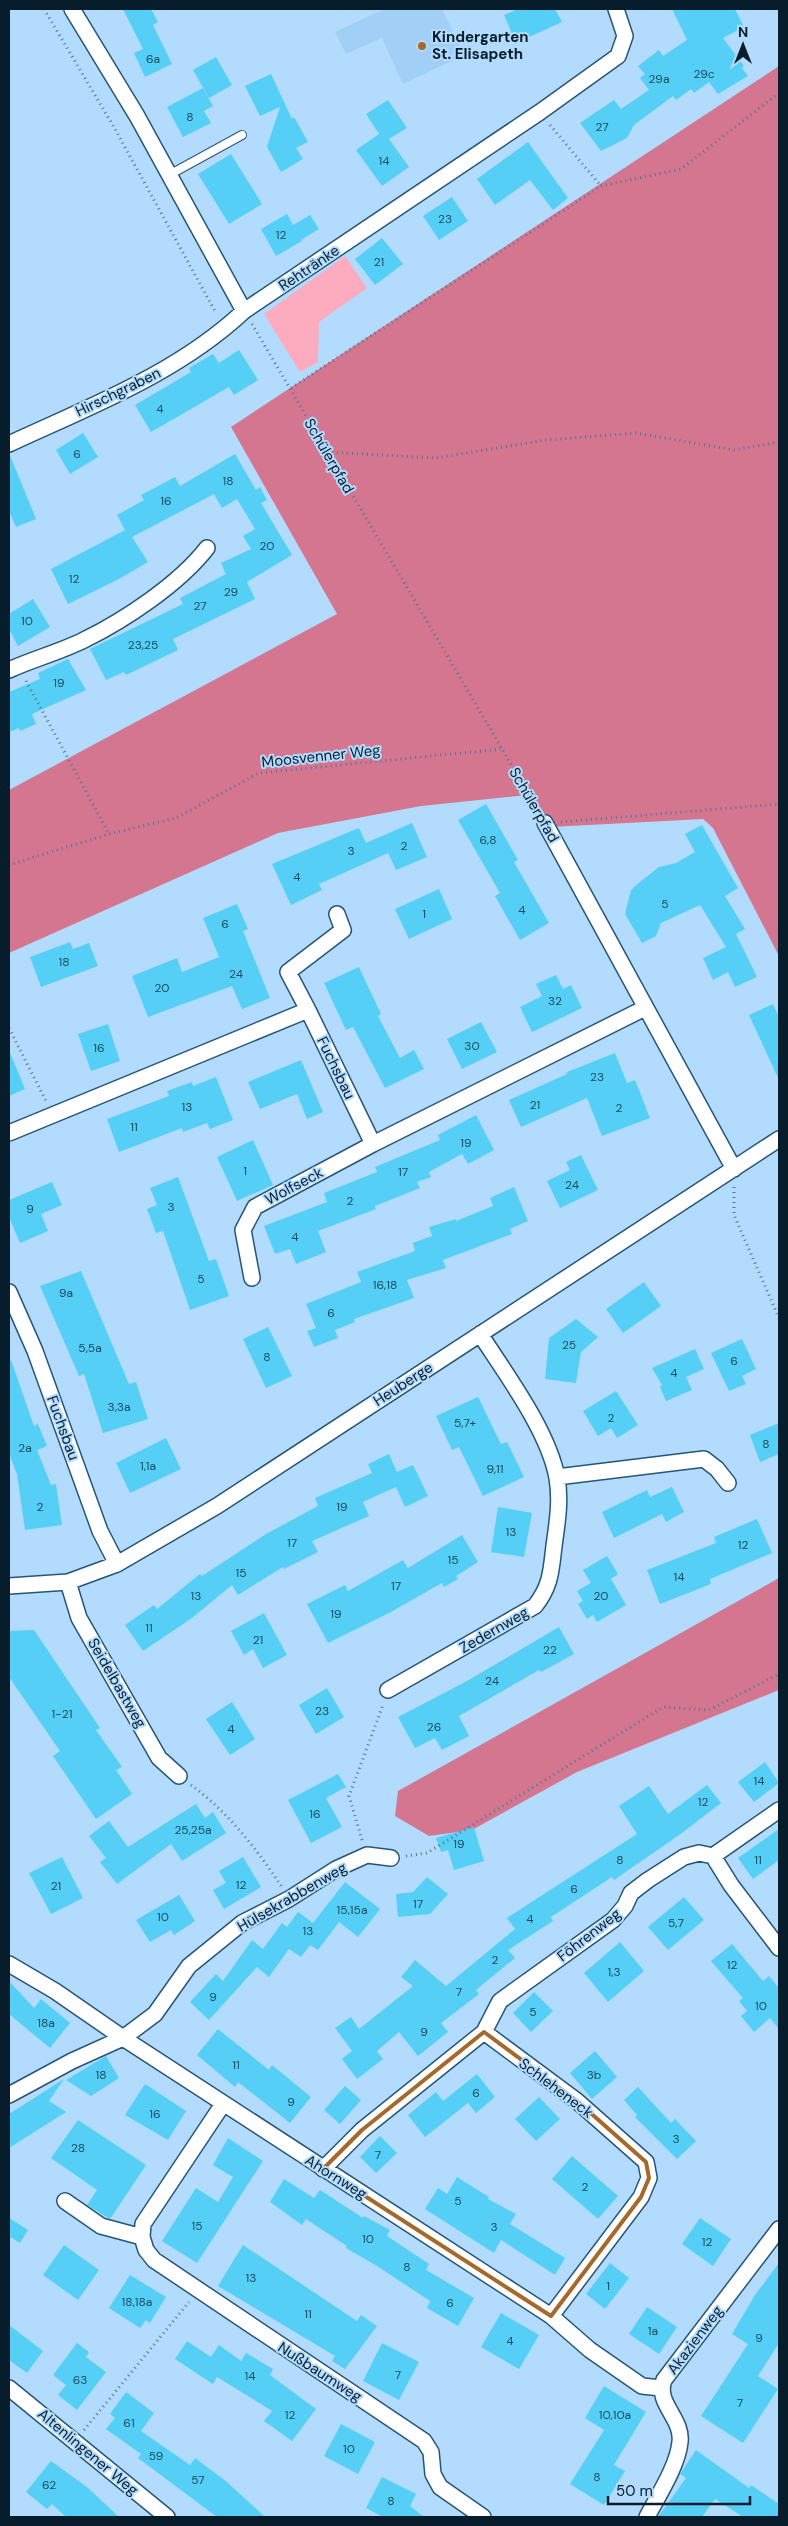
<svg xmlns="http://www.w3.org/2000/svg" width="788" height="2526" viewBox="0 0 788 2526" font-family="'DM Sans',sans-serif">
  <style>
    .built { fill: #a1cff5 }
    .green { fill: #fdacc0 }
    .forest { fill: #d47690 }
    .building { fill: #56cff7 }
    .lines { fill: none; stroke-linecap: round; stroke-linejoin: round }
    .service-casing { stroke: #255679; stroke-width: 10 }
    .minor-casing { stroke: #255679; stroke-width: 18 }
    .path { stroke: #57768e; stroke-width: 3; stroke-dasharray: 1 4; stroke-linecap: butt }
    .service { stroke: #fff; stroke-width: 8 }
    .minor { stroke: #fff; stroke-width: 15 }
    .marked { fill: none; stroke: #a5692c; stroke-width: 4; stroke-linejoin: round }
    .poi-dot { fill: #a5692c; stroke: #b2dbfd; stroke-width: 2 }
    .labels { text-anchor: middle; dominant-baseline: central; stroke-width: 4; stroke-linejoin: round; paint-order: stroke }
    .number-label { font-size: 12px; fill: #1c4a5f }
    .poi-label { font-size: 15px; font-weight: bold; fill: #081d2c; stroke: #b2dbfd; text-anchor: start }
    .street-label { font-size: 15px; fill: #081d2c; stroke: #b2dbfd }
  </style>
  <rect width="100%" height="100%" fill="#b2dbfd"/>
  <!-- built -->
  <path class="built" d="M385 9H442L464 55 403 84 382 38 346 54 335 32Z"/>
  <!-- green -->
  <path class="green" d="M345 256 367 288 319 322 318 362 300 372 264 314Z"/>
  <!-- forest -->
  <path class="forest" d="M779 66V956L713 828 703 819 550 827 527 795 421 806 278 833 9 953V790L337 614 231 427Z
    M779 1578V1690L577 1772 472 1830 429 1836 395 1816 398 1791Z"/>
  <!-- building -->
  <path class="building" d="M123 9H151L158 22 153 25 172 64 145 77 134 53 143 49Z
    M518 9H555L562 22 516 43 504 15Z
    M672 9H735L744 27 723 38 744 66 742 68 748 76 718 94 709 82 694 93 691 89 676 100 673 96 634 125 627 138 601 151 580 123 614 100 621 109 649 90 640 78 645 74 638 66 659 50 663 56 687 40Z
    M216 57 232 85 209 98 193 70Z
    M271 74 292 119 294 117 308 142 296 148 303 159 281 172 267 147 280 107 260 116 245 86Z
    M203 88 213 106 204 111 211 123 183 137 167 107Z
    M388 100 407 128 389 139 409 167 382 186 356 150 379 134 366 114Z
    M528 142 568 198 553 210 530 180 495 205 477 179Z
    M231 154 262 204 229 224 198 174Z
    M452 197 468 221 439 240 423 216Z
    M287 214 293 225 310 215 319 229 301 240 302 241 276 256 261 229Z
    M382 238 403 264 375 285 355 259Z
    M239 350 258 380 234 395 229 387 151 432 135 405 191 372 189 368 213 354 219 363Z
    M83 433 98 457 70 474 56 450Z
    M9 453 36 519 16 527 9 511Z
    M235 454 256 490 260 487 267 500 261 503 292 555 247 582 255 599 173 639 178 650 126 675 124 672 106 680 90 649 183 604 180 598 226 574 221 563 251 549 243 536 255 529 237 499 222 508 214 494 132 537 148 562 119 579 68 604 51 569 125 530 117 515 144 500 141 495 175 477 180 486Z
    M33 599 50 627 18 646 9 629V614Z
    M68 659 86 690 32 714 36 724 20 731 19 728 9 732V692L40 679 38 673Z
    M486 804 518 860 514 862 549 923 520 940 495 896 500 893 458 820Z
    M412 823 427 857 396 870 388 853 319 884 322 890 291 905 272 864 359 828 366 843Z
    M702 825 738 888 725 896 745 929 736 934 757 977 735 987 728 972 713 980 703 958 726 947 700 905 661 923 656 936 642 943 625 914 631 890 641 881 659 867 676 863 695 852 685 834Z
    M439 889 452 919 409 939 395 909Z
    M237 904 248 929 243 931 270 998 242 1009 232 986 148 1017 132 976 177 958 182 972 219 957 203 918Z
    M70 942 73 949 89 943 98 966 41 987 30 957Z
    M359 967 381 1014 378 1016 400 1058 414 1050 424 1069 385 1088 353 1027 346 1030 324 983Z
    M556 975 563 989 571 985 582 1008 532 1032 520 1007 542 996 536 984Z
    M773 1004 779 1017V1080L749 1015Z
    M481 1022 497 1052 462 1069 447 1039Z
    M108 1024 120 1061 91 1071 78 1034Z
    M9 1050 25 1089 9 1096Z
    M615 1053 627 1083 635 1080 650 1118 602 1136 587 1098 521 1127 509 1100 567 1074V1072Z
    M301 1060 323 1112 307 1119 297 1094 260 1109 248 1082Z
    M216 1077 233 1120 210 1129 207 1123 183 1132 182 1128 119 1152 107 1119 169 1096 167 1091 192 1082 193 1086Z
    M476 1115 494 1150 468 1164 462 1154 429 1172 431 1177 417 1182 420 1188 375 1206 376 1209 318 1231 326 1252 296 1264 290 1249 275 1254 264 1226 327 1202 324 1193 377 1172 375 1167 440 1140 438 1135Z
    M253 1140 273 1185 237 1201 217 1157Z
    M581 1155 598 1190 560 1208 547 1181 570 1170 566 1162Z
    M178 1177 209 1261 216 1259 229 1296 190 1310 163 1231 156 1233 147 1209 157 1205 150 1188Z
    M52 1182 62 1205 41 1214 48 1231 20 1243 9 1217V1200Z
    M514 1187 528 1221 510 1229 512 1234 443 1260 446 1268 407 1280 414 1298 354 1319 355 1322 335 1330 338 1338 314 1347 307 1331 316 1328 306 1304 361 1282 357 1272 415 1251 413 1243 432 1236 429 1227 456 1219V1221L493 1206 490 1198Z
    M81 1271 129 1384 136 1382 148 1419 103 1433 84 1374 79 1376 40 1286Z
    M644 1282 661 1306 623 1333 606 1309Z
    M576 1319 598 1337 581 1352 576 1383 545 1379 549 1338Z
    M268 1327 292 1376 266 1388 243 1339Z
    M742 1339 756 1369 742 1376 746 1384 729 1391 711 1353Z
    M695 1349 704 1369 686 1377 692 1390 666 1401 660 1387 662 1385 652 1368Z
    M11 1360 34 1426 38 1424 47 1446 37 1450 51 1485 56 1484 62 1525 25 1530 17 1474 9 1454V1361Z
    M616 1391 638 1425 617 1438 611 1428 598 1436 583 1411Z
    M478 1397 501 1444 507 1442 524 1477 483 1496 459 1447 452 1450 436 1416Z
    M779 1423V1454L760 1462 750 1435Z
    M166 1438 181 1469 130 1493 116 1463Z
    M389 1454 397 1472 413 1465 428 1496 405 1507 396 1487 363 1502 369 1516 312 1541 318 1552 284 1569 283 1567 238 1595 232 1585 192 1618 143 1651 125 1625 154 1605 157 1609 200 1574 202 1576 266 1534 318 1506 315 1498 372 1473 368 1464Z
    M672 1487 684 1512 666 1522 662 1514 614 1538 602 1512 647 1490 650 1497Z
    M498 1507 532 1513 524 1557 491 1552Z
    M757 1519 772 1553 710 1579 711 1584 660 1604 647 1570 716 1543 714 1537Z
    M462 1535 478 1562 456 1576 458 1579 444 1587 442 1583 389 1613 328 1643 307 1604 345 1585 348 1591 403 1560 408 1568Z
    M607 1556 618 1574 611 1579 626 1605 597 1622 593 1615 587 1619 578 1604 583 1601 577 1591 591 1583 583 1570Z
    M264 1613 287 1655 263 1668 253 1649 244 1655 231 1631Z
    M559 1627 574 1654 541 1672 539 1670 459 1716 469 1736 442 1750 435 1738 415 1748 398 1717 467 1681Z
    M34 1630 100 1728 96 1730 122 1767 116 1770 132 1794 96 1819 53 1756 60 1751 9 1677V1631Z
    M327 1688 344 1717 316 1734 299 1705Z
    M232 1702 255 1739 230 1755 206 1719Z
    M765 1762 779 1783 754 1802 738 1782Z
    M338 1774 346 1787 326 1798 342 1827 311 1843 288 1800Z
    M707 1785 721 1803 682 1833 614 1880 612 1877 551 1917 553 1921 508 1950 515 1958 476 1990 479 1994 441 2023 448 2032 418 2056 399 2032 377 2051 383 2059 357 2079 342 2059 352 2051 335 2028 351 2017 359 2029 413 1986 401 1977 415 1960 446 1986 515 1929 507 1918 637 1834 619 1806 649 1786 668 1814Z
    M196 1804 205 1818 213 1812 226 1833 182 1861 171 1844 117 1884 100 1862 106 1858 89 1836 109 1821 128 1847Z
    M474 1827 484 1861 454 1870 448 1850 441 1852 436 1838Z
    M779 1829V1860L753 1879 738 1858Z
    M62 1857 83 1898 51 1914 29 1873Z
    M243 1857 261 1887 224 1909 213 1890 226 1883 219 1871Z
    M427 1877 448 1894 430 1914 398 1917 396 1894 413 1892Z
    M345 1882 380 1909 358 1937 339 1922 318 1950 310 1945 301 1957 289 1949 269 1977 257 1967 209 2020 190 2002 216 1974 223 1981 252 1940 263 1949 282 1923 287 1927 298 1912 313 1923Z
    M179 1895 195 1921 174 1935 171 1930 150 1942 136 1920Z
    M684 1897 704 1920 668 1950 648 1927Z
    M620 1942 644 1971 608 2002 584 1973Z
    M732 1944 763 1981 769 1976 779 1988V2029L770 2018 754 2032 741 2016 747 2011 739 2001 743 1998 711 1961Z
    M9 1981 34 2008 41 1999 70 2023 50 2048 9 2014Z
    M534 1992 553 2011 531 2032 513 2013Z
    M218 2029 269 2070 272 2065 311 2097 290 2123 238 2082 235 2087 197 2055Z
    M595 2051 617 2077 592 2099 570 2073Z
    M106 2056 119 2078 91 2096 66 2080Z
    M477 2074 495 2097 476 2113 468 2103 425 2137 408 2115 436 2092 443 2101Z
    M64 2079 49 2101 66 2112 9 2148V2114Z
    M145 2084 186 2111 168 2140 125 2115Z
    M345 2086 361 2100 340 2124 324 2110Z
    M638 2087 671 2123 675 2119 696 2141 677 2159 635 2117 637 2115 624 2100Z
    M539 2097 560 2119 536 2141 515 2119Z
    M78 2120 146 2165 110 2219 87 2205 97 2190 51 2158Z
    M380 2136 397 2153 376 2173 360 2157Z
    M228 2138 263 2161 197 2263 162 2241 196 2188 218 2202 233 2177 213 2165Z
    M572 2156 618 2196 598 2219 552 2179Z
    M457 2177 489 2197 488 2199 516 2214 510 2224 565 2258 555 2275 501 2240 494 2253 425 2209 438 2188 447 2194Z
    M284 2179 314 2198 320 2190 363 2218 364 2216 390 2230 387 2236 429 2264 426 2270 474 2298 458 2326 427 2308 430 2301 377 2266 346 2248 347 2246 306 2219 302 2225 270 2202Z
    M9 2218 28 2230 20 2243 9 2236Z
    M700 2218 731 2239 713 2266 682 2244Z
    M64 2245 99 2270 78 2300 43 2275Z
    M243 2245 357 2321 361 2315 377 2326 345 2369 332 2361 335 2356 218 2286Z
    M610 2263 629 2278 605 2309 586 2294Z
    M779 2263V2343L758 2376 778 2389 743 2443 701 2416 748 2344 732 2334 755 2295Z
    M130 2275 166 2297 150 2323 146 2320 140 2328 109 2308Z
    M647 2307 677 2327 659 2354 629 2334Z
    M501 2313 539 2335 519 2369 481 2347Z
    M9 2325 43 2351 27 2373 9 2360Z
    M187 2341 211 2357 219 2345 241 2361 246 2353 273 2369 270 2375 316 2409 292 2441 264 2421 272 2411 217 2377 213 2384 175 2359Z
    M77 2343 89 2352 86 2357 106 2372 77 2410 58 2395 66 2385 53 2375Z
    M382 2343 419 2362 399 2400 363 2381Z
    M604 2386 646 2412 614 2465 625 2471 604 2505 570 2484 604 2430 585 2418Z
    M126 2392 154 2413 141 2431 190 2465 195 2458 227 2482 265 2517H217L138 2458 141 2454 106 2429 115 2418 110 2414Z
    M341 2424 375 2442 358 2474 324 2456Z
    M696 2450 749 2488 751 2485 779 2504V2517H743L715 2499 702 2517H658L686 2478 680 2474Z
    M51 2461 87 2487 119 2517H66L52 2504 47 2509 26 2492Z
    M382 2477 416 2494 410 2506 424 2517H383L366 2508Z"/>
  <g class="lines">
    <defs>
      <path id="service" d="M169 175 242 135"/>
      <path id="minor" d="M72 9 137 116 244 311 540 112 618 56 625 36 616 9
        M9 444C91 406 178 373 244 311
        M9 670C33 659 60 652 84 640 125 620 179 584 207 548
        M545 823 734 1169
        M308 1010 288 972 343 930 337 914
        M9 1133 308 1010 373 1144 645 1008
        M252 1278 243 1230 255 1207 373 1144
        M9 1292 35 1351 100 1531 117 1564
        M557 1477 704 1459 717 1469 728 1483
        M68 1582 79 1618 159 1758 179 1776
        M9 1586 68 1582 117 1564 217 1506 779 1139
        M388 1690 535 1606C551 1586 551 1571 554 1546 557 1524 561 1501 557 1478 549 1432 506 1374 480 1334
        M713 1856 731 1885 779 1948
        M9 1964 55 1991 123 2038 551 2316 590 2350 642 2386 661 2388
        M484 2032 577 2101 646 2162 649 2178 641 2197 551 2316
        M9 2095 72 2061 123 2038 155 2014 189 1966 242 1923 289 1899 336 1869 367 1855 391 1858
        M223 2104 143 2224 142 2237 146 2250 154 2260 424 2441 431 2452 433 2474 440 2487 483 2517
        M323 2169 362 2130 484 2032 500 2001 613 1920 625 1906 631 1893 648 1880 684 1857 699 1853 713 1856 779 1810
        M65 2201 101 2226 142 2237
        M9 2388 167 2517
        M647 2517C658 2496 678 2465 680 2442 683 2418 655 2403 664 2380L779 2229"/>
    </defs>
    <!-- service casing -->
    <use href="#service" class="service-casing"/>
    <!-- minor casing -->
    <use href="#minor" class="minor-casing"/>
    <!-- path -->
    <path class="path" d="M44 9 115 129 216 313
      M550 125 601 186
      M252 324 538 810
      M291 388 601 186 681 169 779 93
      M327 452 435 458 546 440 636 433 734 450 779 442
      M26 681 109 834
      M561 822 779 804
      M9 865 109 834 176 818 259 773 502 749
      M9 1028 46 1101
      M734 1187V1215L779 1318
      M191 1785C227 1811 257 1849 281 1886
      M362 1840 349 1796 383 1705
      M406 1856 427 1853 663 1707 709 1710 779 1674
      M84 2430 189 2302"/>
    <!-- service -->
    <use href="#service" class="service"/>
    <!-- minor -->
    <use href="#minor" class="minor"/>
  </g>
  <!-- marked area -->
  <path class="marked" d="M484 2032 577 2101 646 2162 649 2178 641 2197 551 2316 323 2169 362 2130Z"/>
  <!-- markers -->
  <circle class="poi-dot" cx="422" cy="46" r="5"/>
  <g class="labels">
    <!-- number labels -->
    <g class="number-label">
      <text x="153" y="59">6a</text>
      <text x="704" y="74">29c</text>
      <text x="659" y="79">29a</text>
      <text x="190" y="117">8</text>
      <text x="602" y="127">27</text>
      <text x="384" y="161">14</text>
      <text x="445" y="219">23</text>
      <text x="281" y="235">12</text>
      <text x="379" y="262">21</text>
      <text x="160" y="409">4</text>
      <text x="77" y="454">6</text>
      <text x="228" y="481">18</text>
      <text x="166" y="501">16</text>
      <text x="267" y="546">20</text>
      <text x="74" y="579">12</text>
      <text x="231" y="592">29</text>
      <text x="200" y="606">27</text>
      <text x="27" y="621">10</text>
      <text x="143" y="645">23,25</text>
      <text x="59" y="683">19</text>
      <text x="488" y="840">6,8</text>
      <text x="404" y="846">2</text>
      <text x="351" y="851">3</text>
      <text x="297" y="877">4</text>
      <text x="665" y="904">5</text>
      <text x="522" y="910">4</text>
      <text x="424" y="914">1</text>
      <text x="225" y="924">6</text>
      <text x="64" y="962">18</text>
      <text x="236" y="974">24</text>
      <text x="162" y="988">20</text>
      <text x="555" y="1001">32</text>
      <text x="472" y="1046">30</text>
      <text x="99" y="1048">16</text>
      <text x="597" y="1077">23</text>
      <text x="535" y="1105">21</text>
      <text x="187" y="1107">13</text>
      <text x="619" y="1108">2</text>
      <text x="134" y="1127">11</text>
      <text x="466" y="1143">19</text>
      <text x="245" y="1171">1</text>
      <text x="403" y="1172">17</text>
      <text x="572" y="1185">24</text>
      <text x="350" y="1201">2</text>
      <text x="171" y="1207">3</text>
      <text x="30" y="1209">9</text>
      <text x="295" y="1237">4</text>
      <text x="201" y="1279">5</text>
      <text x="385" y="1285">16,18</text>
      <text x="66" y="1293">9a</text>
      <text x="331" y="1313">6</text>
      <text x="569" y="1345">25</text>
      <text x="90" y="1348">5,5a</text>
      <text x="267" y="1357">8</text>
      <text x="734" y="1361">6</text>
      <text x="674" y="1373">4</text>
      <text x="119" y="1407">3,3a</text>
      <text x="611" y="1418">2</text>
      <text x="465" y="1423">5,7+</text>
      <text x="766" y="1444">8</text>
      <text x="25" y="1448">2a</text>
      <text x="148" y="1466">1,1a</text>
      <text x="495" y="1469">9,11</text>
      <text x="40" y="1507">2</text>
      <text x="342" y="1507">19</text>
      <text x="511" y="1532">13</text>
      <text x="292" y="1543">17</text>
      <text x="743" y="1545">12</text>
      <text x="453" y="1560">15</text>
      <text x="241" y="1573">15</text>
      <text x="679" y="1577">14</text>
      <text x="396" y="1586">17</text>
      <text x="196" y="1596">13</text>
      <text x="601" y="1596">20</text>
      <text x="336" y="1614">19</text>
      <text x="149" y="1628">11</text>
      <text x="258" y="1640">21</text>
      <text x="550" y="1650">22</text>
      <text x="492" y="1681">24</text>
      <text x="322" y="1711">23</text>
      <text x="62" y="1714">1-21</text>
      <text x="434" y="1727">26</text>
      <text x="231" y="1729">4</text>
      <text x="759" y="1781">14</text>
      <text x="703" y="1802">12</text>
      <text x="315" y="1814">16</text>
      <text x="193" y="1830">25,25a</text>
      <text x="459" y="1844">19</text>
      <text x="620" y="1860">8</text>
      <text x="758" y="1860">11</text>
      <text x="241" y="1885">12</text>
      <text x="56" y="1886">21</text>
      <text x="574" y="1889">6</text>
      <text x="418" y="1904">17</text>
      <text x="352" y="1910">15,15a</text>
      <text x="163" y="1917">10</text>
      <text x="530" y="1919">4</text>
      <text x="676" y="1923">5,7</text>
      <text x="308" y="1931">13</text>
      <text x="495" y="1960">2</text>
      <text x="732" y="1965">12</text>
      <text x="614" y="1972">1,3</text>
      <text x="459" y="1992">7</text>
      <text x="213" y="1997">9</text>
      <text x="761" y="2006">10</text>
      <text x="533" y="2012">5</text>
      <text x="46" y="2023">18a</text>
      <text x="424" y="2032">9</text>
      <text x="236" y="2065">11</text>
      <text x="101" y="2075">18</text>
      <text x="594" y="2075">3b</text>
      <text x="476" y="2093">6</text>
      <text x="291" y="2102">9</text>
      <text x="155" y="2114">16</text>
      <text x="676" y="2139">3</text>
      <text x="78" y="2148">28</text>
      <text x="378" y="2155">7</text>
      <text x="585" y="2187">2</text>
      <text x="458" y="2201">5</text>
      <text x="197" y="2226">15</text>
      <text x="494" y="2227">3</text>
      <text x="368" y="2239">10</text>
      <text x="707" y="2242">12</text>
      <text x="407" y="2267">8</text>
      <text x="251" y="2278">13</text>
      <text x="608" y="2286">1</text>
      <text x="137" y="2302">18,18a</text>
      <text x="450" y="2303">6</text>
      <text x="308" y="2314">11</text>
      <text x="653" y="2331">1a</text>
      <text x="759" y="2338">9</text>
      <text x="510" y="2341">4</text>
      <text x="398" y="2375">7</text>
      <text x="250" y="2376">14</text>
      <text x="80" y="2380">63</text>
      <text x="740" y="2403">7</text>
      <text x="290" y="2415">12</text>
      <text x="615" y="2415">10,10a</text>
      <text x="129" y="2423">61</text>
      <text x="349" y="2449">10</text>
      <text x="156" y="2456">59</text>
      <text x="597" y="2477">8</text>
      <text x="198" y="2480">57</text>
      <text x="49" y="2485">62</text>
      <text x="391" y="2501">8</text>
    </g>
    <!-- poi labels -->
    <g class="poi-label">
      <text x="432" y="37">Kindergarten<tspan x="432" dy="17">St. Elisapeth</tspan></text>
    </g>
    <!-- street labels -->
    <g class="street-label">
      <text transform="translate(309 268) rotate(-34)">Rehtränke</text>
      <text transform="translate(118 392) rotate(-26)">Hirschgraben</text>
      <text transform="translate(329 456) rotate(60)">Schülerpfad</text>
      <text transform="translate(321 756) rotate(-6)">Moosvenner Weg</text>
      <text transform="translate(534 805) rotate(60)">Schülerpfad</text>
      <text transform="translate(336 1068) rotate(64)">Fuchsbau</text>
      <text transform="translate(294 1186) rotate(-28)">Wolfseck</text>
      <text transform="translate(403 1384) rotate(-33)">Heuberge</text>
      <text transform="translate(63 1428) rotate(70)">Fuchsbau</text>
      <text transform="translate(494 1630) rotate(-30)">Zedernweg</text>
      <text transform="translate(117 1683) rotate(60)">Seidelbastweg</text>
      <text transform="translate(292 1897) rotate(-30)">Hülsekrabbenweg</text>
      <text transform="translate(589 1935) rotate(-38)">Föhrenweg</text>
      <text transform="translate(556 2088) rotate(37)">Schleheneck</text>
      <text transform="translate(336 2177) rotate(32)">Ahornweg</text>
      <text transform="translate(695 2340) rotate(-53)">Akazienweg</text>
      <text transform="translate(320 2372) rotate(33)">Nußbaumweg</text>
      <text transform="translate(88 2452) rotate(40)">Altenlingener Weg</text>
    </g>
  </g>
  <!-- border -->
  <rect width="788" height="2526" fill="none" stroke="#081d2c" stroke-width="20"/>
  <!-- north arrow -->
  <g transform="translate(743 45)" stroke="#b2dbfd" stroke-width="4" paint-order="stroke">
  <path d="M0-4L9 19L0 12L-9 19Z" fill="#081d2c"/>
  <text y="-8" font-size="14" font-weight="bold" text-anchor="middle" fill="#081d2c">N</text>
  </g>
  <!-- scale -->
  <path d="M608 2496v8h142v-8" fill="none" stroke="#081d2c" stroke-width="2.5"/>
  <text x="616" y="2496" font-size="15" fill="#081d2c" stroke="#b2dbfd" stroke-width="4" paint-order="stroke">50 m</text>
</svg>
